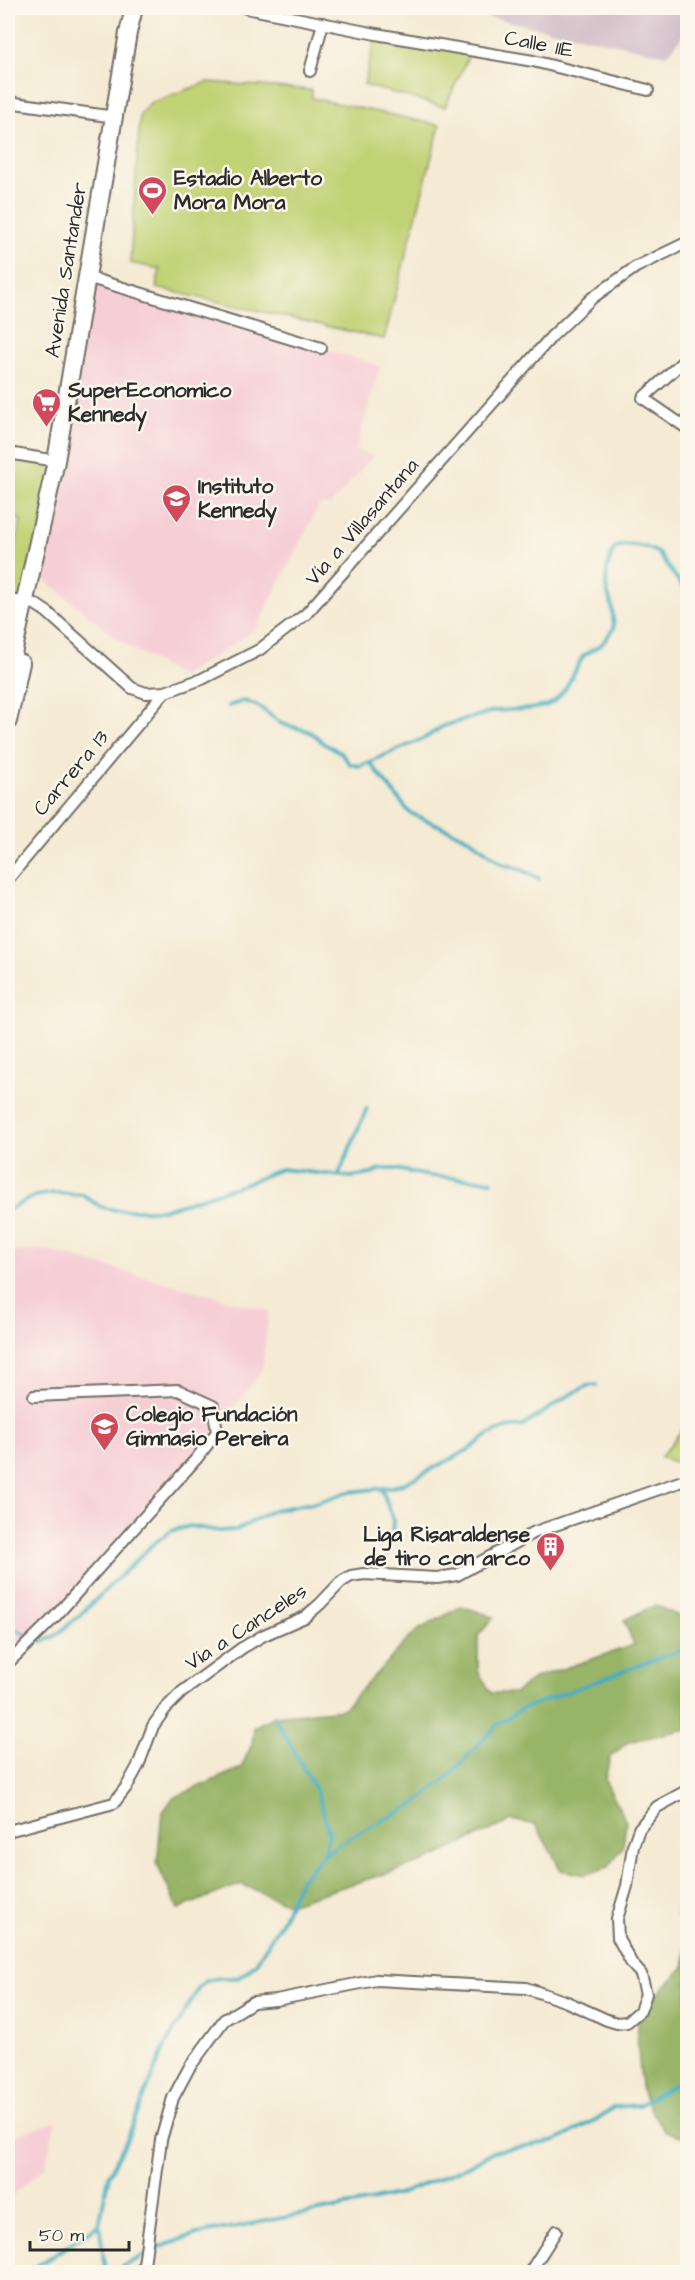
<svg xmlns="http://www.w3.org/2000/svg" width="695" height="2280" viewBox="0 0 695 2280" font-family="'Architects Daughter',sans-serif">
  <style>
    .built { fill: #f6cfd6 }
    .industrial { fill: #d1bdc9 }
    .green { fill: #c1d275; stroke: #767e50; stroke-width: 1.5 }
    .forest { fill: #98b466; stroke: #627048; stroke-width: 1.5 }
    .lines { fill: none; stroke-linecap: round; stroke-linejoin: round }
    .stream { stroke: #40adbe; stroke-width: 4 }
    .street-casing { stroke: #726e66; stroke-width: 14 }
    .secondary-casing { stroke: #726e66; stroke-width: 20 }
    .street { stroke: #fff; stroke-width: 10 }
    .secondary { stroke: #fff; stroke-width: 16 }
    .labels { text-anchor: middle; dominant-baseline: central; stroke-width: 5; stroke-linejoin: round; paint-order: stroke }
    .street-label { font-size: 21px; fill: #2b2b2b; stroke: #fbf7ec }
    .poi-label { font-size: 21px; font-weight: bold; fill: #2b2b2b; stroke: #fbf7ec; text-anchor: start }
  </style>
  <rect width="100%" height="100%" fill="#fbf7ec"/>
  <filter id="ink" filterUnits="userSpaceOnUse"><feTurbulence type="fractalNoise" baseFrequency=".0167" numOctaves="2"/><feDisplacementMap in="SourceGraphic" scale="12" xChannelSelector="R" yChannelSelector="G"/><feConvolveMatrix kernelMatrix="1 2 1 2 8 2 1 2 1" color-interpolation-filters="sRGB"/></filter>
  <filter id="wash" filterUnits="userSpaceOnUse"><feTurbulence type="fractalNoise" baseFrequency=".008" numOctaves="4" result="noise"/><feDisplacementMap in="SourceGraphic" scale="24" xChannelSelector="R" yChannelSelector="G"/><feGaussianBlur stdDeviation="1.35" result="paint"/><feColorMatrix in="noise" values="0 0 0 0 0 0 0 0 0 0 0 0 0 0 0 0 0 1.4 0 .05"/><feComposite in="paint" operator="in"/></filter>
  <g filter="url(#wash)">
    <rect width="100%" height="100%" fill="#f5ead3"/>
    <!-- built -->
    <path class="built" d="M87 277 380 366 356 450 373 456 330 506 320 504 255 630 181 677 120 641 38 574Z
      M47 1250 269 1311 262 1370 217 1432 8 1663V1252Z
      M56 2121 45 2167 8 2199V2139Z"/>
    <!-- industrial -->
    <path class="industrial" d="M445 8H687V30L667 55Z"/>
    <!-- green -->
    <path class="green" d="M376 34 471 51 445 107 364 85Z
      M208 82 312 90V98L440 125 384 339 156 288 160 269 130 263 140 115 150 103Z
      M8 453 56 461 25 602 8 600V562H11L21 520 8 517Z
      M687 1423V1463L683 1465 661 1457Z"/>
    <!-- forest -->
    <path class="forest" d="M655 1605 687 1620V1729L628 1742 610 1757 605 1780 626 1822 623 1847 608 1867 585 1875 561 1870 536 1825 512 1820 423 1862 288 1904 241 1884 178 1909 157 1864 162 1813 173 1798 241 1768 252 1744 254 1727 274 1716 343 1709 416 1631 462 1606 494 1617 478 1636V1671L491 1693H515L535 1678 634 1645 624 1620Z
      M687 1878V2138L665 2131 651 2111 641 2087 637 2035 640 2011 684 1967 687 1941 678 1916V1902Z"/>
    <g class="lines">
      <!-- stream -->
      <path class="stream" d="M228 706 244 701 258 706 282 724 308 731 316 736 324 744 339 751 350 764 360 766 425 738 443 726 494 711 528 709 546 706 555 701 566 688 583 656 602 644 614 628 612 607 606 587 607 569 614 548C628 542 647 545 659 554L688 594
        M370 763 410 813 470 839 502 864 520 869 539 879
        M339 1174 367 1108
        M8 1210 35 1196 54 1193 83 1195 101 1207 115 1210H162L245 1184 281 1169 351 1177 371 1174 382 1169H396L429 1176 492 1181
        M382 1489 393 1520 392 1538 386 1557
        M8 1626 43 1642 55 1636 80 1615 153 1544 171 1531 190 1526 219 1531 237 1530 273 1510 319 1502 349 1492 393 1487 405 1483 468 1450 490 1434 506 1428 523 1426 568 1396 587 1386 596 1385
        M274 1716 317 1792 329 1833 324 1854
        M8 2269 31 2270 99 2225
        M106 2272 99 2225 109 2175 127 2139 165 2046 200 1986 206 1981 219 1978H238L247 1971 256 1963 280 1924 300 1880 324 1855 345 1840 415 1804 446 1779 498 1724 522 1709 688 1647
        M112 2272 160 2247 197 2234 367 2202 400 2194 466 2167 495 2151 556 2141 597 2119 614 2107 639 2105 688 2077"/>
    </g>
  </g>
  <g filter="url(#ink)">
    <g class="lines">
      <defs>
        <path id="street" d="M246 8 376 34 533 61 648 90
          M310 71 323 23
          M8 102 115 117
          M87 277 321 348
          M688 357 643 398 688 429
          M8 453 56 461
          M8 600 35 604 47 612 132 688 146 693 165 692 202 679 259 650 306 614 552 336 592 298 636 267 688 242
          M8 879 165 692
          M8 1663 53 1619 197 1458 217 1432 213 1406 178 1390 34 1396
          M8 1831 114 1803 127 1786 138 1766 153 1726 165 1709 182 1692 242 1648 264 1635 305 1617 320 1604 341 1582 351 1576 364 1574 437 1578 457 1575 535 1532 688 1479
          M143 2272 161 2140 173 2098 189 2068 224 2020 253 2002 276 2000 376 1980 526 1988 567 2002 607 2020 617 2023 627 2022 640 2011 646 1994 641 1974 632 1964 618 1938 617 1919 627 1886 633 1846 639 1829 657 1807 688 1790
          M530 2272 556 2231"/>
        <path id="secondary" d="M8 676 56 461 128 33 134 8
          M8 721 21 663"/>
      </defs>
      <!-- street casing -->
      <use href="#street" class="street-casing"/>
      <!-- secondary casing -->
      <use href="#secondary" class="secondary-casing"/>
      <!-- street -->
      <use href="#street" class="street"/>
      <!-- secondary -->
      <use href="#secondary" class="secondary"/>
    </g>
  </g>
  <!-- icons -->
  <defs>
    <symbol id="stadium-pin" viewBox="-11 -11 22 30"><path d="M0 17L-7.5 6A9.5 9.5 0 1 1 7.5 6Z" fill="#d1495b" stroke="#fbf7ec"/><path d="M0-5a6.5 5 0 1 0 0 10a6.5 5 0 1 0 0-10ZM-3.5-1.8h7v3.6h-7Z" fill="#fff"/></symbol>
    <symbol id="supermarket-pin" viewBox="-11 -11 22 30"><path d="M0 17L-7.5 6A9.5 9.5 0 1 1 7.5 6Z" fill="#d1495b" stroke="#fbf7ec"/><path d="M-6-5.5h2.5l.6 2H6L4.5 2H-2.5L-4.4-4H-6ZM-1.5 3.2a1.3 1.3 0 1 0 .1 0ZM3 3.2a1.3 1.3 0 1 0 .1 0Z" fill="#fff"/></symbol>
    <symbol id="school-pin" viewBox="-11 -11 22 30"><path d="M0 17L-7.5 6A9.5 9.5 0 1 1 7.5 6Z" fill="#d1495b" stroke="#fbf7ec"/><path d="M0-5L7-2L0 1L-7-2ZM-4 1L0 2.5L4 1V4Q0 6-4 4Z" fill="#fff"/></symbol>
    <symbol id="building-pin" viewBox="-11 -11 22 30"><path d="M0 17L-7.5 6A9.5 9.5 0 1 1 7.5 6Z" fill="#d1495b" stroke="#fbf7ec"/><path d="M-4-6H4V6H1V3H-1V6H-4ZM-2.5-4.3h1.7v1.8h-1.7ZM.8-4.3h1.7v1.8H.8ZM-2.5-1h1.7V.8h-1.7ZM.8-1h1.7V.8H.8Z" fill="#fff"/></symbol>
  </defs>
  <g fill-rule="evenodd">
    <use href="#stadium-pin" x="136" y="174" width="33" height="45"/>
    <use href="#supermarket-pin" x="30" y="386" width="33" height="45"/>
    <use href="#school-pin" x="160" y="482" width="33" height="45"/>
    <use href="#school-pin" x="88" y="1410" width="33" height="45"/>
    <use href="#building-pin" x="534" y="1530" width="33" height="45"/>
  </g>
  <g class="labels">
    <!-- street labels -->
    <g class="street-label">
      <text transform="translate(539 44) rotate(11)">Calle 11E</text>
      <text transform="translate(66 270) rotate(-81)">Avenida Santander</text>
      <text transform="translate(362 522) rotate(-49)">Vía a Villasantana</text>
      <text transform="translate(71 773) rotate(-50)">Carrera 13</text>
      <text transform="translate(246 1627) rotate(-33)">Vía a Canceles</text>
    </g>
    <!-- poi labels -->
    <g class="poi-label">
      <text x="174" y="178">Estadio Alberto<tspan x="174" dy="24">Mora Mora</tspan></text>
      <text x="68" y="390">SuperEconomico<tspan x="68" dy="24">Kennedy</tspan></text>
      <text x="198" y="486">Instituto<tspan x="198" dy="24">Kennedy</tspan></text>
      <text x="126" y="1414">Colegio Fundación<tspan x="126" dy="24">Gimnasio Pereira</tspan></text>
      <text x="530" y="1534" text-anchor="end">Liga Risaraldense<tspan x="530" dy="24">de tiro con arco</tspan></text>
    </g>
  </g>
  <!-- margin -->
  <rect width="695" height="2280" fill="none" stroke="#fbf7ec" stroke-width="30"/>
  <!-- scale -->
  <path d="M30 2241v9h99v-9" fill="none" stroke="#2b2b2b" stroke-width="3"/>
  <text x="39" y="2241" font-size="18" fill="#2b2b2b" stroke="#fbf7ec" stroke-width="4.5" paint-order="stroke">50 m</text>
</svg>
